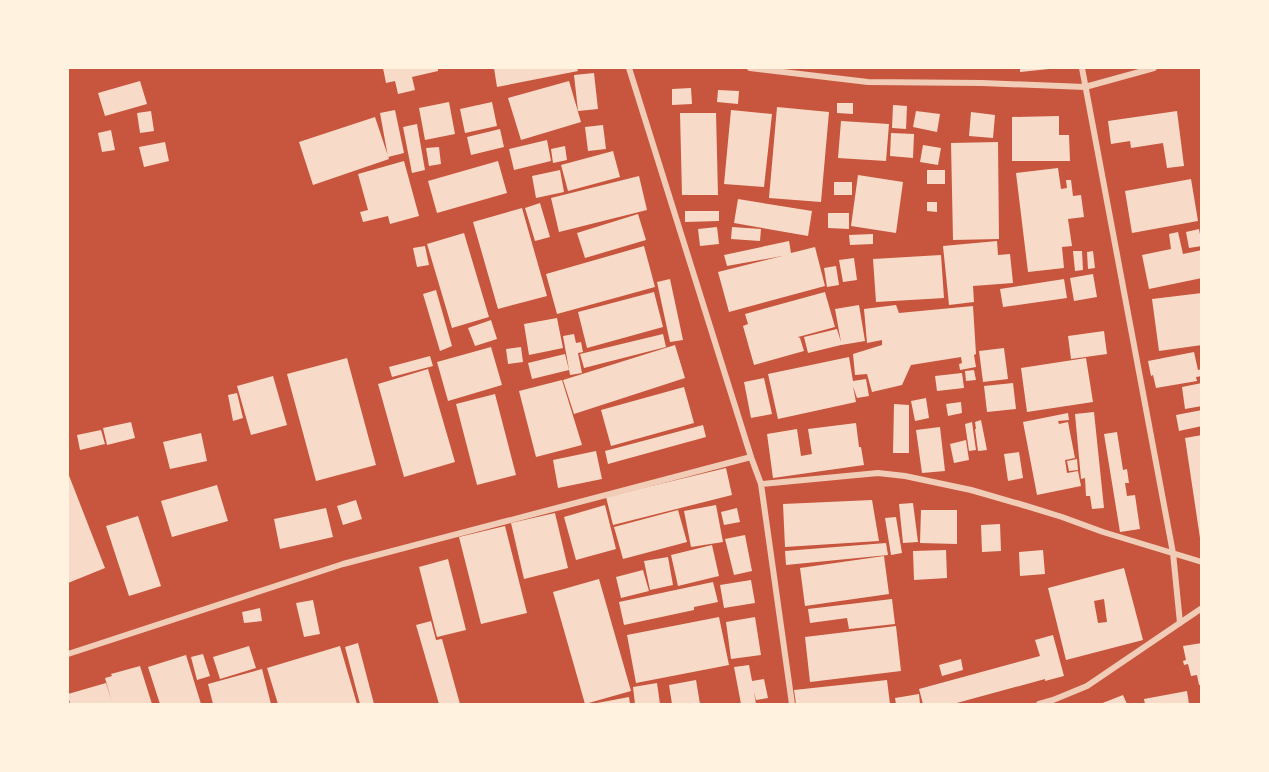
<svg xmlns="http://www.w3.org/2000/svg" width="1269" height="772" viewBox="0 0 1269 772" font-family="Karla,sans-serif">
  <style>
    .building { fill: #f7dbc8; fill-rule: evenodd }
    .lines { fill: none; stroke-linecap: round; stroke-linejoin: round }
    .minor { stroke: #f1ccb7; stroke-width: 6 }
  </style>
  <rect width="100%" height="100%" fill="#c8553d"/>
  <!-- building -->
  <path class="building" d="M383 68H438V71L412 77 415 90 398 94 395 81 386 83Z
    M494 68H577L578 71 497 87Z
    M1020 68H1049V69L1020 72Z
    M594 73 598 109 578 111 574 75Z
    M140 81 147 104 105 116 98 93Z
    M569 81 581 122 521 140 508 98Z
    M691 88 692 104 672 105V89Z
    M718 90 739 91 738 104 717 102Z
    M449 102 455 134 425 140 419 108Z
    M492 102 497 126 465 133 460 109Z
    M837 103H853V114L837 113Z
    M893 105 907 106 906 129 892 128Z
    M777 107 829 112 821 202 769 198Z
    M395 110 404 153 388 157 380 113Z
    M731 110 772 114 764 187 724 184Z
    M151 111 154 131 140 133 137 113Z
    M916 111 940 114 937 132 913 127Z
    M1177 111 1184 166 1167 168 1163 143 1131 148 1130 141 1111 144 1108 121Z
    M971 112 995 115 993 138 969 136Z
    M680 113H716L718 195H682Z
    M1059 116V135H1069L1070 161H1012V117Z
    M375 117 389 159 313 185 299 142Z
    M841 121 889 124 886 161 838 158Z
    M417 124 425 170 412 173 403 127Z
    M603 125 606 149 588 151 585 127Z
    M500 129 504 147 471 155 467 137Z
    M111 130 115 150 102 152 98 133Z
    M891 133 914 134 913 158 890 156Z
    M547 140 551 161 514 170 509 149Z
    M165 142 169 161 144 167 139 147Z
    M998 142 999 239 953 240 951 143Z
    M923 145 941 148 938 165 920 162Z
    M565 146 567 160 553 163 551 149Z
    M439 147 441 164 429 166 426 148Z
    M613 151 620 177 568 191 561 165Z
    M404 161 419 216 390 224 388 216 363 222 360 212 368 210 358 174Z
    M498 161 507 193 437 213 428 181Z
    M1058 168 1061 189 1067 188 1066 180H1071L1073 196 1081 195 1084 217 1068 219 1072 246 1062 247 1064 268 1028 272 1016 173Z
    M560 170 564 192 536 198 532 176Z
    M927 170H945V184H927Z
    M858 175 903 182 896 233 851 226Z
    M639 176 647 210 559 232 551 198Z
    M1191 179 1198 221 1132 233 1125 191Z
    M834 182H852V195H834Z
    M738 199 812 211 808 236 734 223Z
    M927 202H937V212L927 211Z
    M540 203 550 237 535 241 525 208Z
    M522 208 547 296 498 309 473 222Z
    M685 211H719V221L685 222Z
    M828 213H849V229L828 228Z
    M638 214 646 240 585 258 577 233Z
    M717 227 719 244 700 246 698 229Z
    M732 227 761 229 760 241 731 239Z
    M1199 229 1202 246 1189 248 1186 232Z
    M1178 232 1183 254 1202 250V278L1149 289 1142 255 1171 249 1169 234Z
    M464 233 489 317 452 328 427 244Z
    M873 234V244L850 245 849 235Z
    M789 241 791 253 815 247 825 286 729 312 718 272 782 256 727 266 724 255Z
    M997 241 998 255 1010 254 1013 283 973 286 974 302 949 305 943 246Z
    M425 246 429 265 417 267 413 248Z
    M644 246 655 287 557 314 546 274Z
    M1073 251H1082L1083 270 1075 271Z
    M1093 251 1095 268 1088 269 1087 252Z
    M941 255 944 298 876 302 873 259Z
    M854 258 857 280 843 282 839 260Z
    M836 266 839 285 827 287 824 268Z
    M1093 274 1097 297 1074 301 1070 278Z
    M670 279 683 340 670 342 657 282Z
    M1064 279 1067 298 1003 307 1000 289Z
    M436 290 452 346 440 351 423 294Z
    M654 292 663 327 587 348 578 312Z
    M825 292 835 327 798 337 800 338 804 351 754 365 743 326 748 324 745 314Z
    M1202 293V345L1159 351 1152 299Z
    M859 305 865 341 841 345 808 353 804 337 837 329 841 342 835 309Z
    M896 305 899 313 973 306 976 354 974 355 976 367 960 370 959 364 962 363 961 357 911 365 902 385 872 392 867 374 855 375 853 354 882 345V340L867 343 864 309Z
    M557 318 563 348 529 355 524 324Z
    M491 320 497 339 475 346 468 328Z
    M1104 331 1107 354 1071 359 1068 336Z
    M574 334 576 343 581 342 583 352 578 353 582 373 570 375 563 336Z
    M663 334 666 347 584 368 580 354Z
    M675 345 685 378 574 414 563 380Z
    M491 347 502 385 448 401 437 362Z
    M521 347 523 362 508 364 506 349Z
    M1004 348 1008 379 983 382 979 351Z
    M1194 352 1198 370 1202 369V376L1196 377 1197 381 1156 388 1153 375 1151 376 1148 361Z
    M565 354 569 370 532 379 528 363Z
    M430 356 433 366 392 377 389 367Z
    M849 357 853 381 866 379 869 396 857 398 853 386 856 402 778 419 768 374Z
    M347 358 376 465 316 481 287 374Z
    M1086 358 1093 402 1027 412 1021 368Z
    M428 369 455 462 404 477 378 384Z
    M974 370 976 380 966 381 965 371Z
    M962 373 964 388 937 391 935 376Z
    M273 376 287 425 251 435 237 386Z
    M764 378 772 414 751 418 744 382Z
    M562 380 582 445 536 457 519 391Z
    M1013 383 1016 409 987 412 984 386Z
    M1202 383V406L1185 409 1182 387Z
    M684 387 694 423 611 446 601 410Z
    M237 393 243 418 233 421 228 395Z
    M495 394 516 475 477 485 456 404Z
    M926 398 929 418 915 421 911 401Z
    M961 402 962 413 948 416 946 404Z
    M894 404 909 405V453H893Z
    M1202 410V426L1179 431 1176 415Z
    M1094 412 1104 508 1092 509 1090 496H1086L1085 478 1081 479 1075 414Z
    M1068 413 1069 420 1058 421 1059 424 1068 422 1075 458 1065 460 1067 473 1078 471 1081 486 1037 495 1023 422Z
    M981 420 987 450 978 451 975 429H976L975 422Z
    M131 422 135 438 107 445 103 428Z
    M972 422 976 450 969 451 965 424Z
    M856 423 859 447H861L864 465 773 478 767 434 797 429 801 456 812 454 808 429Z
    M703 425 706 437 608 464 605 451Z
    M940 427 945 471 922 473 916 430Z
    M101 430 105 444 80 450 77 435Z
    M1117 432 1123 470 1127 469 1129 483H1125L1127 496 1135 495 1140 529 1120 532 1104 434Z
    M201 433 207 461 170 469 163 442Z
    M1202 435V538H1200L1185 438Z
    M966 440 969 460 954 463 950 444Z
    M596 451 602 479 558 488 553 460Z
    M1019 452 1023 478 1008 481 1004 454Z
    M1077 459 1078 470 1069 471 1067 461Z
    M726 468 732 495 613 525 606 497Z
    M68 473 105 568 68 583Z
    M217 485 228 521 172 537 161 501Z
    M356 500 362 519 343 525 337 506Z
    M872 500 879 541 785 547 783 504Z
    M913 503 918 542 903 543 899 504Z
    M605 505 616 549 576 560 564 517Z
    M716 505 723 542 691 547 684 511Z
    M326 508 333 537 280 549 274 519Z
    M737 508 740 522 724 525 721 512Z
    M678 510 687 542 623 559 614 527Z
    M921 510H957V544L920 543Z
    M555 513 568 568 524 579 511 523Z
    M138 516 161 586 129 596 106 526Z
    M896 517 902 553 891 555 885 518Z
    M1000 524 1001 551 982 552 981 525Z
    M505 526 527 613 481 624 459 537Z
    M745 535 752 571 734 575 725 539Z
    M886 543 888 555 786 565 785 551Z
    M712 545 719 576 678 586 671 555Z
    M946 550 947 578 914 580 913 551Z
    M1043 550 1045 574 1020 576 1019 552Z
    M884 556 889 594 805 606 800 568Z
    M668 557 673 585 650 590 644 561Z
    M448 559 466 630 437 637 419 567Z
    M1124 568 1143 640 1066 660 1048 588ZM1104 599 1107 622 1098 623 1094 601Z
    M643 570 649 591 621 598 616 577Z
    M599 579 631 691 585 704 553 592Z
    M751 580 755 603 724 608 720 585Z
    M713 582 718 602 694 607V610L624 625 619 602Z
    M892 599 895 624 849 629 847 618 810 623 808 609Z
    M313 600 320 634 304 637 296 603Z
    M260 608 262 621 244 623 242 612Z
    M719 617 729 665 636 683 627 635Z
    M755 617 761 655 731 659 726 622Z
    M431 621 436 640 442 639 460 704H439L416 625Z
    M896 626 901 671 810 682 805 637Z
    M1053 635 1064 676 1045 681V679L953 704H923L919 689 1040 656 1035 640Z
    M358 643 374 704H360L345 647Z
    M1202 643V685H1199L1197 675 1191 676 1188 664 1184 665 1183 661 1186 660 1183 646Z
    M249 646 256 668 220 679 213 657Z
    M340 646 357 704H278L267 668Z
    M203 654 210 676 197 680 191 657Z
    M186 655 201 704H160L148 667Z
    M961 659 963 670 942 676 939 665Z
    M749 665 752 681 764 679 768 698 756 700 754 692 756 704H741L734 667Z
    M140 666 152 704H70L68 694 106 683 112 702 105 678 112 676 111 674Z
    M262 669 271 704H213L208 684Z
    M696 680 700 704H672L669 685Z
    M887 680 890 704H796L794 690Z
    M657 683 660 704H635L633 687Z
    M1187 691 1189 704H1145L1144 699Z
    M919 694 920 704H896L895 698Z
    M1123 695 1127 704H1100Z
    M629 697 630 704H598L597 703Z"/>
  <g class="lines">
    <!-- minor -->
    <path class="minor" d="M629 68 751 457 761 484 792 704
      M750 68 868 82 982 83 1085 87 1154 68
      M1082 68 1173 553 1180 623
      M761 484 878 473 905 476 971 490 1023 505 1062 517 1103 532 1202 562
      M68 654 343 564 751 457
      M1039 704 1053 700 1087 686 1202 608"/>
  </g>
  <!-- border -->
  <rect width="1269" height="772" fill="none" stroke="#fff3e0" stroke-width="138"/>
</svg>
